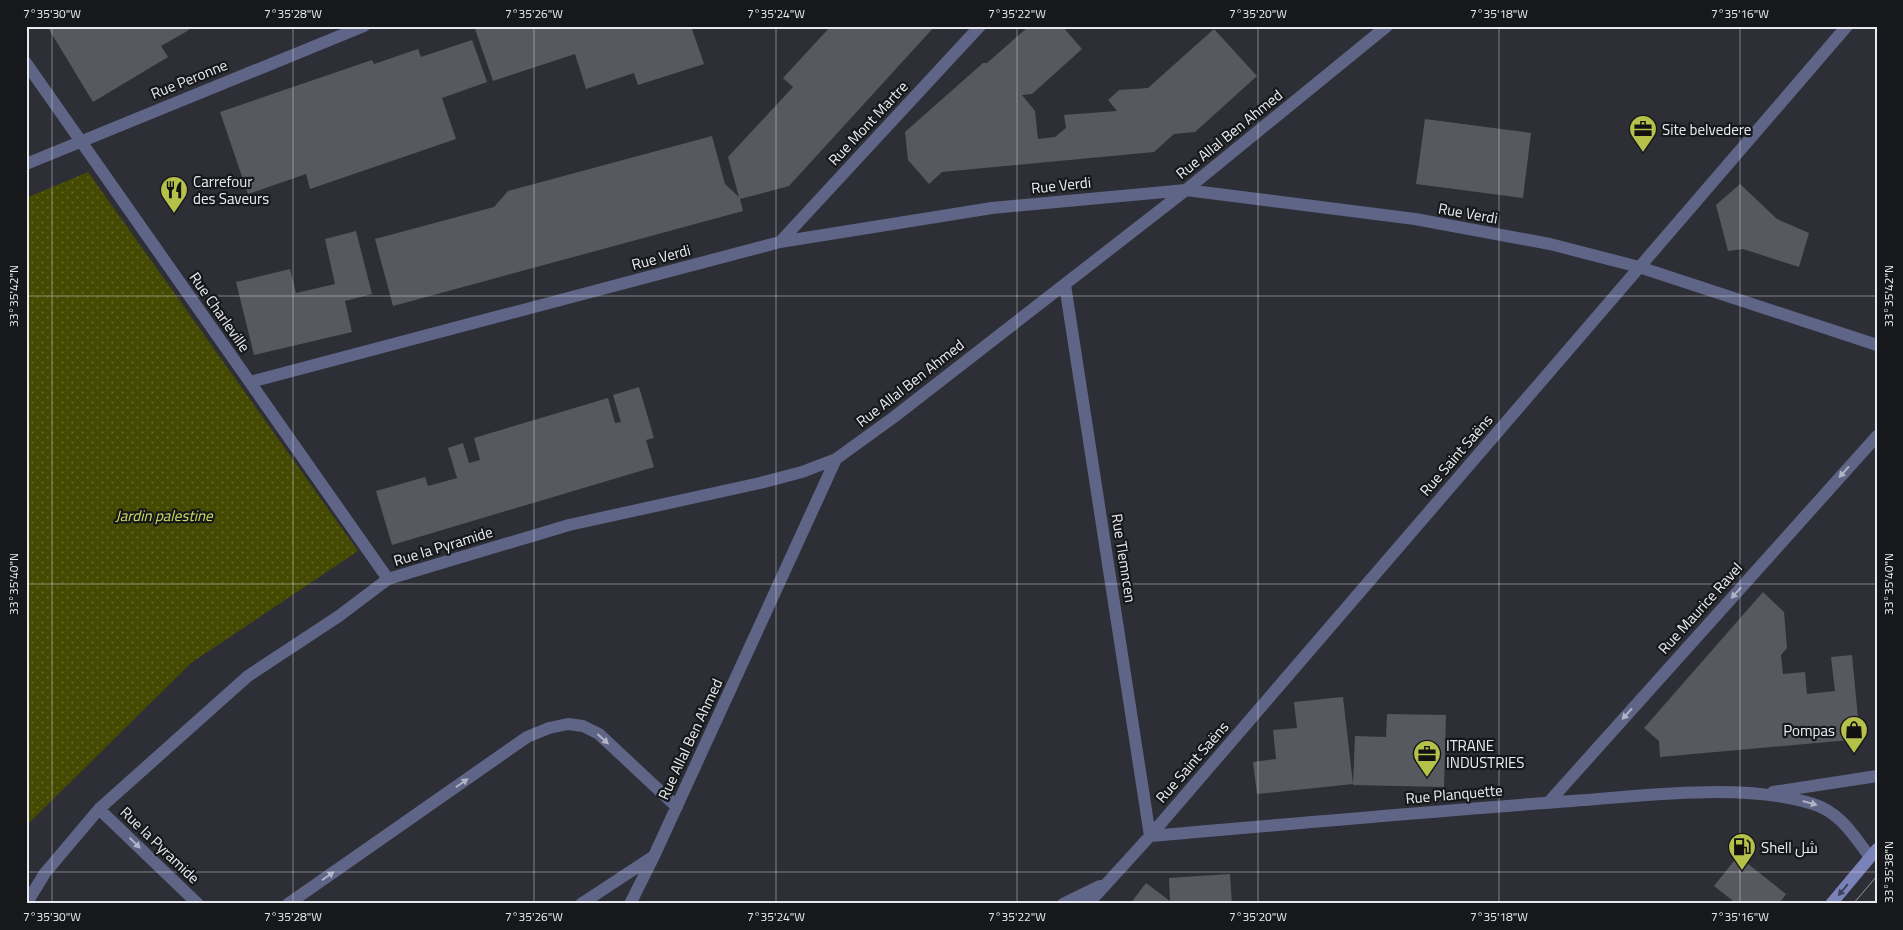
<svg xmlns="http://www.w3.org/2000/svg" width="1903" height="930" viewBox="0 0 1903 930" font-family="Georgia,Cairo,serif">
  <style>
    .park { fill: url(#park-dots) }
    .building { fill: #575960 }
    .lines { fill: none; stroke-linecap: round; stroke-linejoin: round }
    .minor { stroke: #5f6587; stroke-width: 12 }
    .secondary { stroke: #7a83b8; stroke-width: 12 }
    .tram { stroke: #97989e; stroke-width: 1 }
    .oneway { fill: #b1b4c5 }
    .oneway2 { fill: #3f435a }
    .ticks { fill: none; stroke: #e8e9ee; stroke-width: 1; stroke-opacity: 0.45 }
    .labels { text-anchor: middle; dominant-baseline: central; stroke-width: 4.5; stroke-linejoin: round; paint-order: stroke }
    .street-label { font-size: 15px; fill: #e8e9ee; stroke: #17181b }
    .poi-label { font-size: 15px; fill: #e8e9ee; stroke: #17181b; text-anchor: start }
    .park-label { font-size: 15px; font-style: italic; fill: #cedb5e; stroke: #17181b }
    .neatline { fill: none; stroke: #e8e9ee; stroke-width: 2 }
    .ticks-label { font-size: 12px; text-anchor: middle; fill: #e8e9ee }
  </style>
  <defs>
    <pattern id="park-dots" width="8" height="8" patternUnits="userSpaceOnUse" patternTransform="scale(1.25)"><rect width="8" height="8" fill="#454a02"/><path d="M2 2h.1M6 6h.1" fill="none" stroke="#606427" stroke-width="1.8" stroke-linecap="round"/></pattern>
  </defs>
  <rect width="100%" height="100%" fill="#2e2f36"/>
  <!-- park -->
  <path class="park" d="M88 172 358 551 191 663 26 826V198Z"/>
  <!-- building -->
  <path class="building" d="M47 26H187L189 30 161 46 168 57 93 102Z
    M474 26H691L704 64 638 85 634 73 586 89 575 54 493 81Z
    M831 26H935L789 186 740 199 743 211 393 306 375 239 494 207 508 191 712 136 725 184 739 197 728 157 793 87 783 78Z
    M1029 26H1062L1082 49 1032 94 1022 95 1035 111 1038 139 1055 137 1066 128 1064 115 1117 111 1108 100 1119 90 1148 88 1214 29 1257 76 1195 132 1174 134 1154 152 942 172 929 184 908 160 905 132 983 63H987Z
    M472 40 487 82 442 98 456 139 310 189 306 174 248 194 220 112 372 60 374 64 418 49 421 57Z
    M1425 119 1531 133 1523 198 1416 184Z
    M1740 184 1777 219 1809 233 1799 267 1743 249 1728 251 1716 205Z
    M356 231 372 294 345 301 352 332 254 355 236 282 290 269 296 293 335 284 325 239Z
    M639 387 654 438 646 440 654 467 392 545 376 491 425 477 428 486 457 478 448 448 463 443 469 463 480 460 474 438 608 398 615 423 621 422 613 395Z
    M1763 592 1784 612 1787 648 1781 655 1783 674 1805 672 1807 694 1835 691 1831 657 1852 655 1860 739 1660 757 1659 741 1644 728Z
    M1343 697 1353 784 1257 794 1253 762 1276 759 1273 730 1297 728 1294 702Z
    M1387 714 1446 715 1444 787 1353 785 1355 736 1386 737Z
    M1738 856 1786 894 1779 904H1737L1714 886Z
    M1230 874 1232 904H1130L1146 883 1170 901 1169 878Z"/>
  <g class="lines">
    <!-- minor -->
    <path class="minor" d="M26 63 388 579
      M26 164 364 26
      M780 242 980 26
      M1065 285 1150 836
      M250 382 780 242 992 208 1186 190 1415 219 1550 244 1639 267 1877 345
      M1773 792 1877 776
      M1548 803 1877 436
      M99 809 198 904
      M1150 836C1291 824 1431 811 1572 801 1645 796 1743 782 1813 804 1840 812 1854 836 1870 857
      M26 904 45 873 99 809 248 676 339 616 388 579 569 525 760 483 802 472 836 459
      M288 904 527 737 549 728 568 724 583 726 599 734 677 807
      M581 904 654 856
      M630 904 654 856 836 459 894 417 1186 190 1387 26
      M1063 904 1100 886
      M1088 904 1150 836 1847 26"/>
    <!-- secondary -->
    <path class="secondary" d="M1831 904 1877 849"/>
    <!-- tram -->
    <path class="tram" d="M1853 904 1877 876"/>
  </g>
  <!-- one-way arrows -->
  <defs><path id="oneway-solid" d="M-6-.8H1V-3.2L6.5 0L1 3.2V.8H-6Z" transform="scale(1.25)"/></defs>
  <g class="oneway">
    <use href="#oneway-solid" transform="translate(1844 472) rotate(132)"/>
    <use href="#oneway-solid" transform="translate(1736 593) rotate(132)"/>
    <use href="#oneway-solid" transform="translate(1627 714) rotate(132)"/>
    <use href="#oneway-solid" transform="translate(603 739) rotate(42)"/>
    <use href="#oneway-solid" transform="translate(462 783) rotate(-35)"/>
    <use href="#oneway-solid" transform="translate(1810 803) rotate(16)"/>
    <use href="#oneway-solid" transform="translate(135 843) rotate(44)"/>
    <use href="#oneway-solid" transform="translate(328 876) rotate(-35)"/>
  </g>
  <use class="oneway2" href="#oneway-solid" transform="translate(1843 890) rotate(130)"/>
  <!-- ticks -->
  <path class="ticks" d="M52 26V904M293 26V904M534 26V904M776 26V904M1017 26V904M1258 26V904M1499 26V904M1740 26V904M26 296H1877M26 584H1877M26 872H1877"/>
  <!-- icons -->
  <defs>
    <symbol id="office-pin" viewBox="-11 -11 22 30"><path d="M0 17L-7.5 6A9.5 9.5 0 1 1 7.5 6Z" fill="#b6c149" stroke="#17181b"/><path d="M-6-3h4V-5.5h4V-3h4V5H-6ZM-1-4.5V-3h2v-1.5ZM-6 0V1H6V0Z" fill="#111"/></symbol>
    <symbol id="restaurant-pin" viewBox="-11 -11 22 30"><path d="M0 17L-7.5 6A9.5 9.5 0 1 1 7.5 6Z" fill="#b6c149" stroke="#17181b"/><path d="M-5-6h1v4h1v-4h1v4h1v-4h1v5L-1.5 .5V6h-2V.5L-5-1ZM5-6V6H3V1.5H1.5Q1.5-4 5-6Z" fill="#111"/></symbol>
    <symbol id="shop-pin" viewBox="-11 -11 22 30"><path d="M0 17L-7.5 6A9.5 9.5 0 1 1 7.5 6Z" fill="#b6c149" stroke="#17181b"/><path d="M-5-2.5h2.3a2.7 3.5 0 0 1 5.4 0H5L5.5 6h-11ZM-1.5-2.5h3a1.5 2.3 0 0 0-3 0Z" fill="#111"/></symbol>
    <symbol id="fuel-pin" viewBox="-11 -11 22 30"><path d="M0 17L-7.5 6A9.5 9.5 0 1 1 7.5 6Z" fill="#b6c149" stroke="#17181b"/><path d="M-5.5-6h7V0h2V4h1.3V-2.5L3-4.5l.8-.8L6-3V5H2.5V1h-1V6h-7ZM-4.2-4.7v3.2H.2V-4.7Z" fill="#111"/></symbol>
  </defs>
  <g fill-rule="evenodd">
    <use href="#office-pin" x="1627" y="113" width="32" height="43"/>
    <use href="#restaurant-pin" x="158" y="174" width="32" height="43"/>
    <use href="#shop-pin" x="1838" y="714" width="32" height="43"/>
    <use href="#office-pin" x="1411" y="738" width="32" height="43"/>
    <use href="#fuel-pin" x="1726" y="831" width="32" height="43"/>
  </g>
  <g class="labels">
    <!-- street labels -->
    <g class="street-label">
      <text transform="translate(189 79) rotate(-22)">Rue Peronne</text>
      <text transform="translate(868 123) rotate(-47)">Rue Mont Martre</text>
      <text transform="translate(1229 134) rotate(-39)">Rue Allal Ben Ahmed</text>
      <text transform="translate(1061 185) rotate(-6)">Rue Verdi</text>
      <text transform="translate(1468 213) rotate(10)">Rue Verdi</text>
      <text transform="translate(661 257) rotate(-15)">Rue Verdi</text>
      <text transform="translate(220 312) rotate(55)">Rue Charleville</text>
      <text transform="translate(910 383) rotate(-38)">Rue Allal Ben Ahmed</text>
      <text transform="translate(1456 455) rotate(-49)">Rue Saint Saëns</text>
      <text transform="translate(443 546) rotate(-17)">Rue la Pyramide</text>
      <text transform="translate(1124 558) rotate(81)">Rue Tlemncen</text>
      <text transform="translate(1700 608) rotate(-48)">Rue Maurice Ravel</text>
      <text transform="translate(690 739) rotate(-65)">Rue Allal Ben Ahmed</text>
      <text transform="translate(1192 762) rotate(-49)">Rue Saint Saëns</text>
      <text transform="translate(1454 794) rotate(-5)">Rue Planquette</text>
      <text transform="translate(160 845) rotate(44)">Rue la Pyramide</text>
    </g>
    <!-- poi labels -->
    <g class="poi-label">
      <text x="1662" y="129">Site belvedere</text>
      <text x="193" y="181">Carrefour<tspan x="193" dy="17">des Saveurs</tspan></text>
      <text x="1835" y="730" text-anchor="end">Pompas</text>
      <text x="1446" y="745">ITRANE<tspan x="1446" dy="17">INDUSTRIES</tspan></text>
      <text x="1761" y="847">Shell شل</text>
    </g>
    <!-- park labels -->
    <g class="park-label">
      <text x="164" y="515">Jardin palestine</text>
    </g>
  </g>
  <!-- border -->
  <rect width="1903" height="930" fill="none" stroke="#17181b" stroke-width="55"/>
  <rect x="28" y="28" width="1848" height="874" class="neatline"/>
  <g class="ticks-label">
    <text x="52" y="18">7°35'30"W</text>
    <text x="293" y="18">7°35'28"W</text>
    <text x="534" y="18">7°35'26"W</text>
    <text x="776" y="18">7°35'24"W</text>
    <text x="1017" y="18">7°35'22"W</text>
    <text x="1258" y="18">7°35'20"W</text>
    <text x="1499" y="18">7°35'18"W</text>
    <text x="1740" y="18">7°35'16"W</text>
    <text transform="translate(14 296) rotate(-90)" y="4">33°35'42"N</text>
    <text transform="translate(1889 296) rotate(-90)" y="4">33°35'42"N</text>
    <text transform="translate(14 584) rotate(-90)" y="4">33°35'40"N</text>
    <text transform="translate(1889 584) rotate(-90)" y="4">33°35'40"N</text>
    <text transform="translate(1889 872) rotate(-90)" y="4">33°35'38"N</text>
    <text x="52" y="921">7°35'30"W</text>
    <text x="293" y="921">7°35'28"W</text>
    <text x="534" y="921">7°35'26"W</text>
    <text x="776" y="921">7°35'24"W</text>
    <text x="1017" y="921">7°35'22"W</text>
    <text x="1258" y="921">7°35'20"W</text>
    <text x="1499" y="921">7°35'18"W</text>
    <text x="1740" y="921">7°35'16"W</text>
  </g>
</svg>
